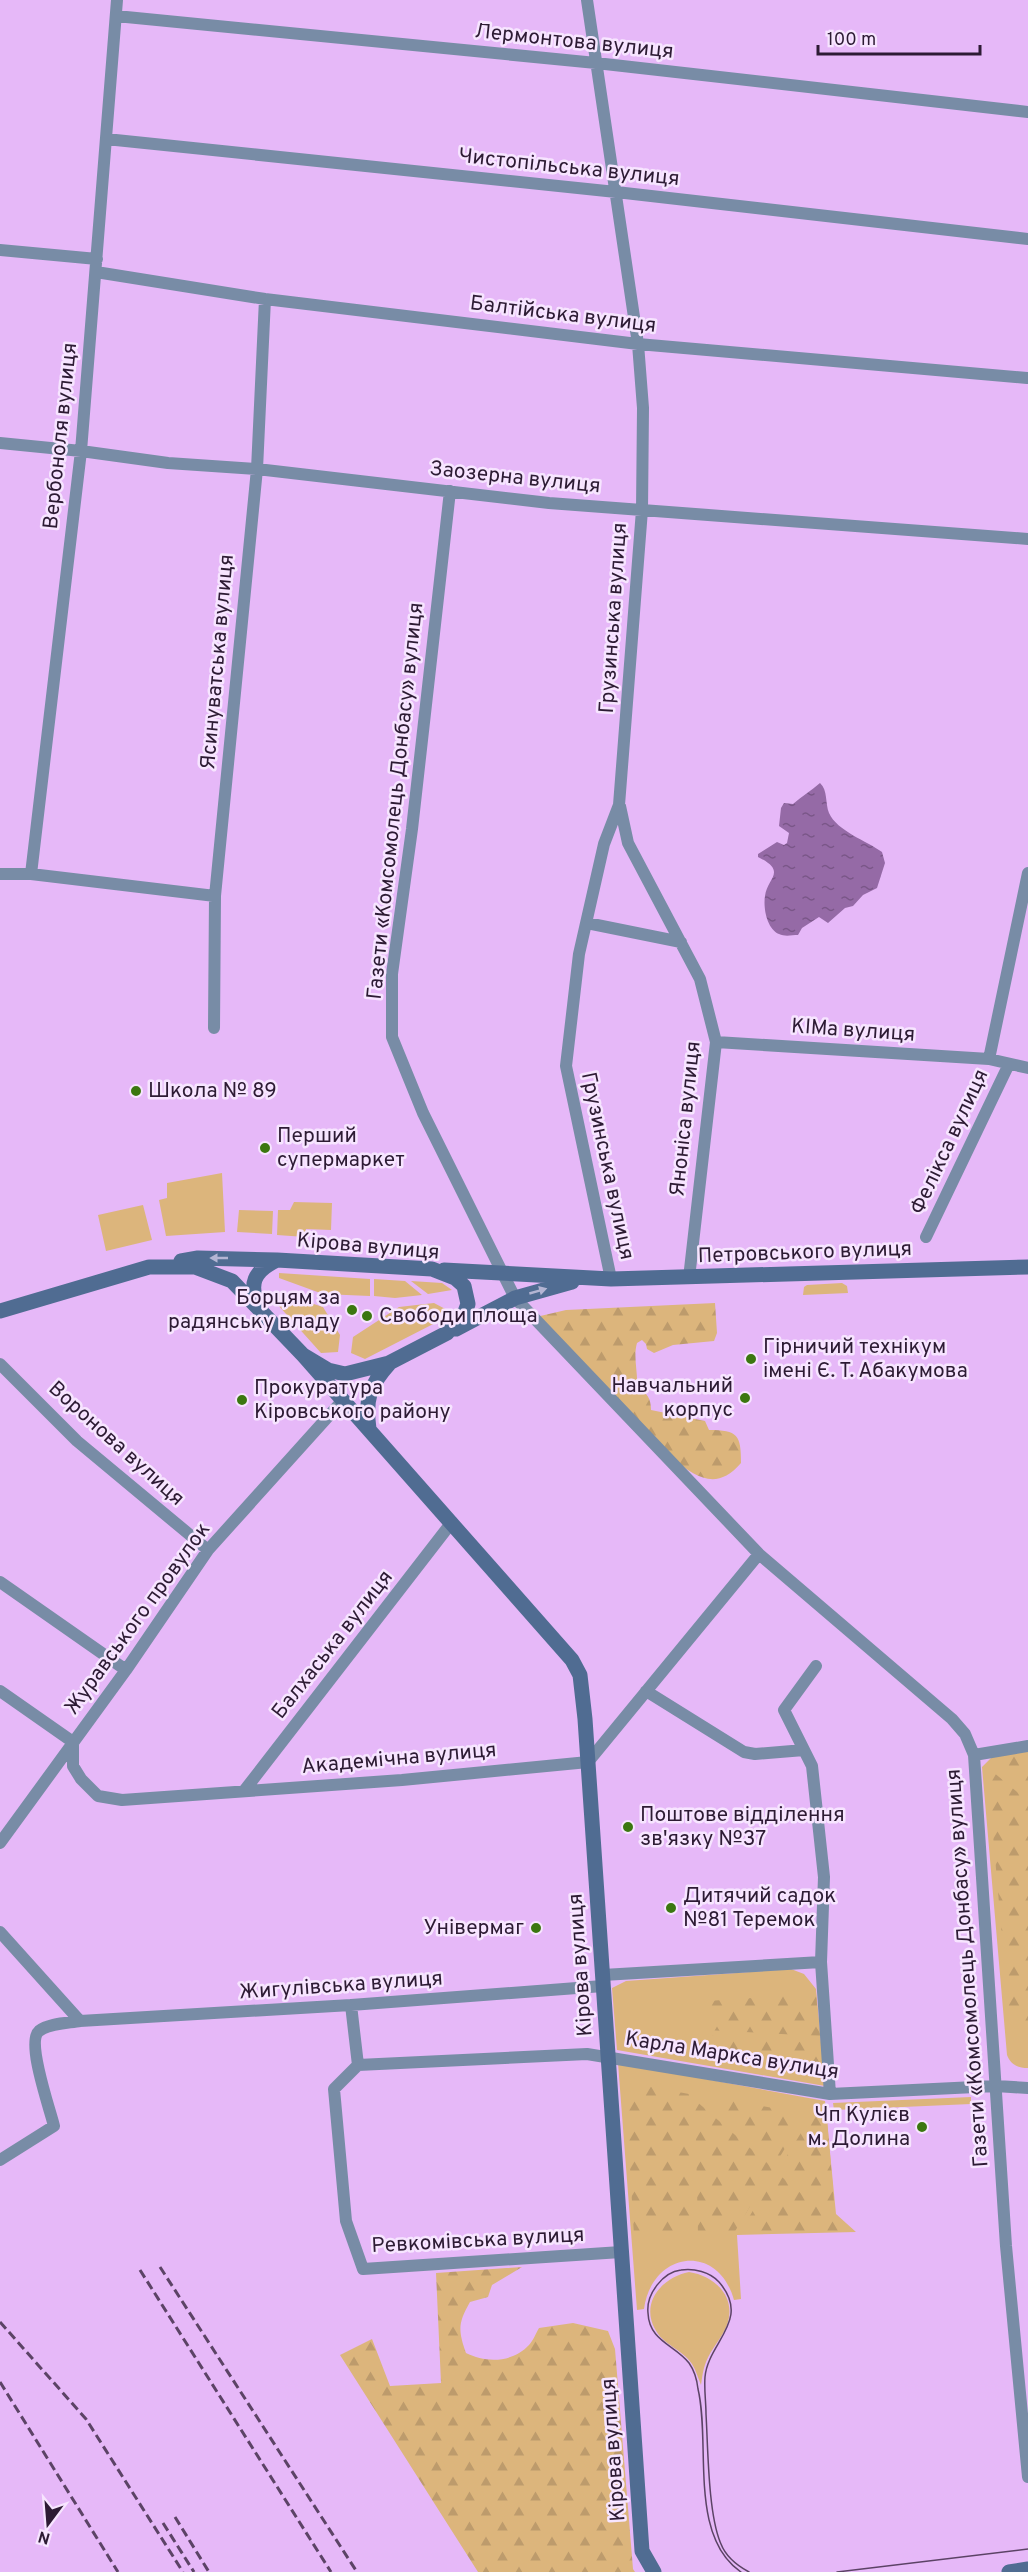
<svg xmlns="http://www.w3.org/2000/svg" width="1028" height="2572" viewBox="0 0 1028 2572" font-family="Overpass,sans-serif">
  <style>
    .green { fill: #dcb57c }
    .forest { fill: url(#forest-firs) }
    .water { fill: url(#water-ripples) }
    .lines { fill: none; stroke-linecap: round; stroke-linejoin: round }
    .minor { stroke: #788ca6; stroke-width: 12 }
    .secondary { stroke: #506c92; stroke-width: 15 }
    .tram { stroke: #5c4366; stroke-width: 1.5 }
    .rail { stroke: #5c4366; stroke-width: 3; stroke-dasharray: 9 4.5; stroke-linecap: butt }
    .oneway { fill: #b4b5d3 }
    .poi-dot { fill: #3b7710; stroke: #f7e5ff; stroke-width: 2 }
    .labels { text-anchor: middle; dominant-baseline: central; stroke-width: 5; stroke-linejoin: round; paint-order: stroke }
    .street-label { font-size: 21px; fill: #2d1b34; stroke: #f7e5ff }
    .poi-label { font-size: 21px; fill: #2d1b34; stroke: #f7e5ff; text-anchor: start }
  </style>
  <defs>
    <pattern id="forest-firs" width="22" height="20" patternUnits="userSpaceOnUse" patternTransform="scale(1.5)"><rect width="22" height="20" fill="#dcb57c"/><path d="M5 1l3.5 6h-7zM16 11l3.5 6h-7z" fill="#bd9b6c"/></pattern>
    <pattern id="water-ripples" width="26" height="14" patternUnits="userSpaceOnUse" patternTransform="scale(1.5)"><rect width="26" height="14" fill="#956aa6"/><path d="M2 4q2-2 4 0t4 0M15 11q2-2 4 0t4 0" fill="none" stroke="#7a5688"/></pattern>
  </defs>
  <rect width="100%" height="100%" fill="#e6b8f8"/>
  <!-- green -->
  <path class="green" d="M222 1173 225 1232 166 1236 159 1200 167 1198V1183Z
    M294 1202 332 1203 331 1230 306 1229 305 1237 277 1235 278 1210H290Z
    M143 1205 152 1240 106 1251 98 1215Z
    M239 1210 273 1211 272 1234 237 1232Z
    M279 1273 370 1279V1296L323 1294 279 1278Z
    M374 1279 405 1281 422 1295 395 1298 374 1296Z
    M411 1281 442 1283 452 1290 428 1294Z
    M842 1283 847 1286 848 1293 803 1295 804 1287 807 1285Z
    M277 1292 323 1307 340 1335 338 1352 321 1353 269 1295Z
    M434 1303 451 1312 441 1320 365 1359 351 1353 353 1337 399 1307Z
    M1028 1749V2068C1018 2068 1011 2065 1007 2055L982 1767 994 1755Z
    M791 1969 804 1974 816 1989 825 2086 617 2050 612 1988 626 1981Z
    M618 2063 825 2101 836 2214 856 2232 737 2235 741 2299 734 2300C718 2242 652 2251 644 2309L637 2310Z
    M971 2097V2104L834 2110 833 2103Z
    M689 2272C715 2276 737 2297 727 2325 722 2338 711 2349 706 2362 703 2369 702 2378 701 2385 698 2378 696 2370 692 2364 682 2349 663 2345 655 2329 640 2302 663 2277 689 2272Z"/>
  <!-- forest -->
  <path class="forest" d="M715 1303 717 1333 714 1341 673 1345 654 1353 647 1349 646 1344 642 1340 637 1343C633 1357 638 1371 637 1387 647 1393 651 1398 651 1410L705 1421 709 1430C738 1430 741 1435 741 1463 717 1491 697 1478 673 1459L536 1317 566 1310Z
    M1028 1753V1793L991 1764 996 1759Z
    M987 1767 1028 1801V1946L1003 1948Z
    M1028 1954V2022L1009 2023 1004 1955Z
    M816 1994 820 2036 706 2030 708 2001Z
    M699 2035 821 2043 823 2069 698 2049Z
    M625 2082 689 2094 692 2235 634 2236Z
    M695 2094 806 2114 776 2163Z
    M695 2100 773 2168 734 2233 698 2235Z
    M812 2115 827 2118 835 2214 780 2167Z
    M776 2172 845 2231 739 2234Z
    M522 2267 492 2285 488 2297 470 2302C458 2323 458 2330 466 2353 486 2363 512 2363 529 2345 533 2341 536 2333 539 2328L573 2323 608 2331 615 2349 633 2569 635 2572H478L340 2355 372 2339 390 2386 441 2383 436 2273Z"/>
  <!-- water -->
  <path class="water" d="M820 783C828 790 825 803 829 813 837 831 867 841 882 852L885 863 877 888 863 895 853 906 845 908 828 923 819 917 802 928 798 935C792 935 785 937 779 934 767 929 763 908 765 896 767 878 788 872 758 857V854L777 842 784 845 787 843 789 833 779 826 781 808 784 803 793 804C802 796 811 791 820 783Z"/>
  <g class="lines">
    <!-- minor -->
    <path class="minor" d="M587 0 638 344 643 408 642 510 619 805 604 844 579 954 566 1066 611 1279
      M116 16 596 63 1028 112
      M106 139 616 192 1028 239
      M0 250 97 259
      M96 272 265 299 638 344 1027 378
      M0 443 81 451 168 463 257 469 549 503 1028 539
      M450 491 412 829 392 974V1037L423 1113 515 1298 759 1554 952 1719 965 1734 974 1755 1006 2246 1028 2477
      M620 806 628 843 700 979 716 1042 689 1278
      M0 874H31L215 896
      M31 874 81 451 117 0
      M587 923 681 942
      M214 1028 215 896 257 469 265 299
      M716 1042 989 1059 1028 1068
      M989 1059 1028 873
      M926 1237 1009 1064
      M0 1364 77 1441 208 1550
      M0 1582 126 1670
      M816 1666 784 1710 812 1766 824 1877 821 1962 830 2094
      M0 1691 73 1742V1766L81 1779 98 1796 122 1800 402 1780 588 1762 759 1554
      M646 1691 744 1752 755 1754 804 1750
      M974 1755 1028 1746
      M244 1791 452 1522
      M0 1843 126 1670 208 1550 343 1400
      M0 1932 80 2021
      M603 1975 821 1962
      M351 2005 358 2065 334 2089 346 2221 363 2269 621 2252
      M358 2065 587 2054 830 2094 996 2086 1028 2088
      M0 2160 54 2126C50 2109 26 2042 39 2031 49 2023 69 2023 80 2021L351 2005 603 1986"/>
    <!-- secondary -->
    <path class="secondary" d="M181 1261 198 1258 277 1260
      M444 1270 611 1279 1028 1267
      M0 1311 149 1267H195L232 1281 303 1355 328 1370 345 1374 389 1363 447 1333 465 1312 468 1304 464 1286 455 1278 432 1269 277 1260C254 1271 248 1284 259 1307
      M456 1329 515 1298 572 1282
      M303 1355 572 1660 580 1675 585 1719 642 2551 654 2572
      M369 1429C365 1400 369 1386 389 1364
      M1009 2572 1028 2569"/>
    <!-- tram -->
    <path class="tram" d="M741 2572C688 2536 711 2443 698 2389 697 2380 694 2370 689 2363 675 2345 649 2341 648 2313 646 2294 663 2272 681 2270 694 2268 710 2272 719 2282 752 2320 708 2342 705 2377 704 2389 706 2402 706 2414 708 2447 708 2515 721 2544 726 2557 738 2566 749 2572
      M837 2572 1028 2549"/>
    <!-- rail -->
    <path class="rail" d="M160 2267 357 2572
      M140 2270 331 2572
      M0 2322 86 2419 183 2572
      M0 2382 118 2572
      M175 2517 209 2572
      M163 2523 194 2572"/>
  </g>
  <!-- one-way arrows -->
  <defs><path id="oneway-solid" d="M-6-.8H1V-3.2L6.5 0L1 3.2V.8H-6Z" transform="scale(1.5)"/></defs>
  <g class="oneway">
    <use href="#oneway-solid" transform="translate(219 1258) rotate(180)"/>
    <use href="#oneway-solid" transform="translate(538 1291) rotate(-16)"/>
  </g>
  <!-- markers -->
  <g class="poi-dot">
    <circle cx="136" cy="1091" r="6"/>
    <circle cx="265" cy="1148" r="6"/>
    <circle cx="352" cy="1310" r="6"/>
    <circle cx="367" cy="1316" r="6"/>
    <circle cx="751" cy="1359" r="6"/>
    <circle cx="745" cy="1398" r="6"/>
    <circle cx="242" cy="1400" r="6"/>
    <circle cx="628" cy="1827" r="6"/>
    <circle cx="671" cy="1908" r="6"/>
    <circle cx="536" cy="1928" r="6"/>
    <circle cx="922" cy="2127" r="6"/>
  </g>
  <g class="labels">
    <!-- street labels -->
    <g class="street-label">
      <text transform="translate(574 42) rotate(6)">Лермонтова вулиця</text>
      <text transform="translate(569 168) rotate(6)">Чистопільська вулиця</text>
      <text transform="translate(563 315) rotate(7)">Балтійська вулиця</text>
      <text transform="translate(61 436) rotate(-84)">Вербоноля вулиця</text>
      <text transform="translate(515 478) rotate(6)">Заозерна вулиця</text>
      <text transform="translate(614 618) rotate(-86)">Грузинська вулиця</text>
      <text transform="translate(218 662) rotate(-85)">Ясинуватська вулиця</text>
      <text transform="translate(396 801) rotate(-84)">Газети «Комсомолець Донбасу» вулиця</text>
      <text transform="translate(853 1031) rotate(4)">КІМа вулиця</text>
      <text transform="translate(686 1119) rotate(-84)">Яноніса вулиця</text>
      <text transform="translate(950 1142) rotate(-65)">Фелікса вулиця</text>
      <text transform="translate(607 1166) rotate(78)">Грузинська вулиця</text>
      <text transform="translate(368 1247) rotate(5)">Кірова вулиця</text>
      <text transform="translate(805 1253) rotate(-2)">Петровського вулиця</text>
      <text transform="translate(116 1444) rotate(42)">Воронова вулиця</text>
      <text transform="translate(138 1619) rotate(-54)">Журавського провулок</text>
      <text transform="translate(333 1645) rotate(-52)">Балхаська вулиця</text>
      <text transform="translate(399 1759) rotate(-5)">Академічна вулиця</text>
      <text transform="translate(581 1965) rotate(-94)">Кірова вулиця</text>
      <text transform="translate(968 1968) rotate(-94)">Газети «Комсомолець Донбасу» вулиця</text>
      <text transform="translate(341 1986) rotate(-4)">Жигулівська вулиця</text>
      <text transform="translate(732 2056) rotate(9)">Карла Маркса вулиця</text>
      <text transform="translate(478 2241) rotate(-3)">Ревкомівська вулиця</text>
      <text transform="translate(614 2450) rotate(-94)">Кірова вулиця</text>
    </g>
    <!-- poi labels -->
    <g class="poi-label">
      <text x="148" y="1091">Школа № 89</text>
      <text x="277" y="1136">Перший<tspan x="277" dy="24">супермаркет</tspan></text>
      <text x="340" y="1298" text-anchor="end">Борцям за<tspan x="340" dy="24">радянську владу</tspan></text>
      <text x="379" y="1316">Свободи площа</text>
      <text x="763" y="1347">Гірничий технікум<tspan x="763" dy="24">імені Є. Т. Абакумова</tspan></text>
      <text x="733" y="1386" text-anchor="end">Навчальний<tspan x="733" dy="24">корпус</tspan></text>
      <text x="254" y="1388">Прокуратура<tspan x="254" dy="24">Кіровського району</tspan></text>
      <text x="640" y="1815">Поштове відділення<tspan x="640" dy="24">зв'язку №37</tspan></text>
      <text x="683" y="1896">Дитячий садок<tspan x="683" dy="24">№81 Теремок</tspan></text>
      <text x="524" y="1928" text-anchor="end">Універмаг</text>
      <text x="910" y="2115" text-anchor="end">Чп Кулієв<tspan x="910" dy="24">м. Долина</tspan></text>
    </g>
  </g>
  <!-- north arrow -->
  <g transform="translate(48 2524) rotate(196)" stroke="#f7e5ff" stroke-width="4.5" paint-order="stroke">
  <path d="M0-4.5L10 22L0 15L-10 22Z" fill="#2d1b34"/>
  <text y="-9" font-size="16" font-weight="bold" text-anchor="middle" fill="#2d1b34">N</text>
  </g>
  <!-- scale -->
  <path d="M818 45v9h162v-9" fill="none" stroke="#2d1b34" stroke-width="3"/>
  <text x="827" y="45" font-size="18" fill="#2d1b34" stroke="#f7e5ff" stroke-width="4.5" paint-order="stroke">100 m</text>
</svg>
